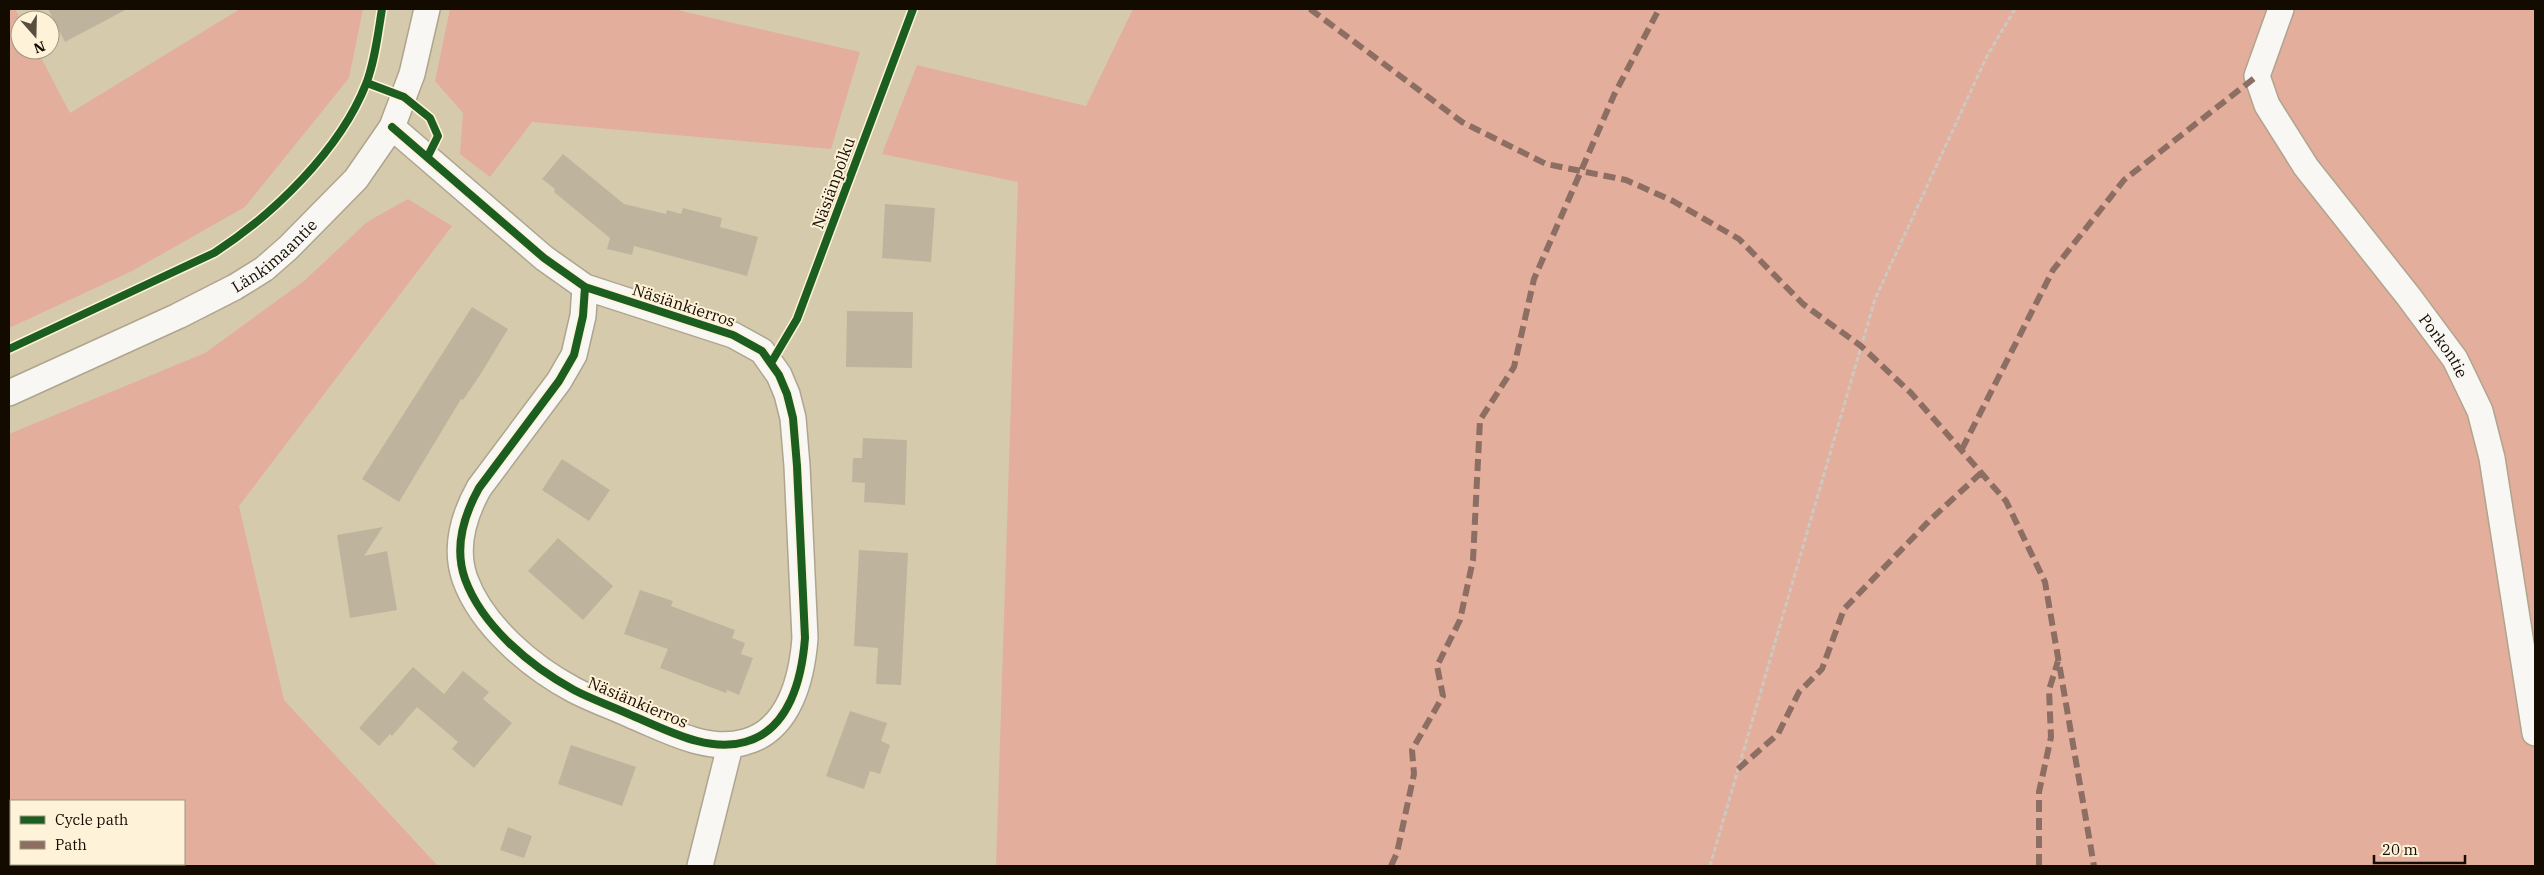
<svg xmlns="http://www.w3.org/2000/svg" width="2544" height="875" viewBox="0 0 2544 875" font-family="'IBM Plex Serif',serif">
  <style>
    .green { fill: #e4ae9c; fill-rule: evenodd }
    .building { fill: #beb49e }
    .lines { fill: none; stroke-linecap: round; stroke-linejoin: round }
    .street-casing { stroke: #afa58e; stroke-width: 28 }
    .path { stroke: #cdc8c0; stroke-width: 3; stroke-dasharray: 5 2.5; stroke-linecap: butt }
    .street { stroke: #f9f7f3; stroke-width: 25 }
    .quiet { stroke: #8d6e63; stroke-width: 6; stroke-dasharray: 12 6; stroke-linecap: butt }
    .cycleway-casing { stroke: #fef2d8; stroke-width: 11 }
    .cycleway { stroke: #1b5e20; stroke-width: 8 }
    .labels { text-anchor: middle; dominant-baseline: central; stroke-width: 4; stroke-linejoin: round; paint-order: stroke }
    .street-label { font-size: 16px; fill: #130b00; stroke: #fef2d8 }
  </style>
  <rect width="100%" height="100%" fill="#d6caad"/>
  <!-- green -->
  <path class="green" d="M9 9H15L21 20 20 50H37L70 113 240 9H363L349 78 245 207 132 271 9 328Z
    M450 9H673L860 52 831 149 532 122 490 177 460 154 463 113 435 81Z
    M1133 9H2535V866H996L1018 182 882 154 917 65 1086 106Z
    M408 199 452 226 239 506 284 700 438 866H9V434L205 353 304 281 367 222ZM184 801V864H11V801Z"/>
  <!-- building -->
  <path class="building" d="M48 9H127L65 42Z
    M563 154 624 204 666 214 667 210 681 214 683 208 722 218 720 227 758 237 747 276 634 246 632 255 607 249 610 238 554 192 555 189 542 179Z
    M885 204 935 208 931 262 882 258Z
    M472 307 508 329 480 375 463 400 461 399 399 502 362 479Z
    M847 311 913 312 912 368 846 367Z
    M863 438 907 440 905 505 864 502 865 483 852 482 853 458H862Z
    M562 459 610 490 589 521 542 490Z
    M383 527 364 556 387 551 397 610 350 618 337 535Z
    M558 538 613 586 583 620 528 571Z
    M859 550 908 553 901 685 876 684 878 648 854 646Z
    M640 590 673 601 671 606 735 630 732 638 745 643 741 654 753 658 739 695 727 690 726 693 660 668 668 649 624 634Z
    M413 667 444 694 463 671 489 692 483 699 512 723 474 768 452 749 458 742 417 707 392 736 390 734 379 746 359 728Z
    M850 711 887 723 881 741 890 745 880 774 870 771 864 789 826 776Z
    M571 745 636 767 622 806 558 784Z
    M508 827 532 836 524 858 500 850Z"/>
  <g class="lines">
    <defs>
      <g id="street">
        <path id="s1" d="M2281 9 2257 76 2267 105 2306 167 2409 297 2455 359 2480 411 2492 458 2535 733"/>
        <path d="M392 127 544 258 585 287 733 335 762 351 779 375 787 394 793 418 797 466 805 638C802 677 790 730 745 742 708 753 667 730 633 716 614 707 593 700 574 690 531 667 482 626 465 579 454 548 464 515 479 488L559 381 574 355 583 316 585 287"/>
        <path id="s2" d="M9 393 178 316 235 287 264 269 288 248 356 179 392 127 412 74 427 9"/>
        <path d="M700 866 730 746"/>
      </g>
    </defs>
    <!-- street casing -->
    <use href="#street" class="street-casing"/>
    <!-- path -->
    <path class="path" d="M1710 866 1875 299 1987 56 2015 9"/>
    <!-- street -->
    <use href="#street" class="street"/>
    <!-- quiet -->
    <path class="quiet" d="M1310 9 1462 122 1546 164 1626 180 1673 201 1739 239 1803 304 1861 346 1911 393 2006 501 2045 582 2094 866
      M1962 449 2053 270 2124 180 2257 76
      M1738 769 1778 734 1799 692 1822 669 1844 609 1930 520 1982 472
      M1391 866 1397 853 1414 774 1412 750 1443 696 1437 666 1460 620 1473 560 1480 420 1514 367 1534 279 1614 95 1659 9
      M2039 866V792L2051 737 2049 690 2058 661"/>
    <defs>
      <path id="cycleway" d="M367 83 404 97 430 118 438 136 428 156
        M392 127 544 258 585 287 733 335 762 351 779 375 787 394 793 418 797 466 805 638C802 677 790 730 745 742 708 753 667 730 633 716 614 707 593 700 574 690 531 667 482 626 465 579 454 548 464 515 479 488L559 381 574 355 583 316 585 287
        M9 349 214 253C273 215 340 150 366 84 375 61 378 33 382 9
        M771 363 797 319 913 9"/>
    </defs>
    <!-- cycleway casing -->
    <use href="#cycleway" class="cycleway-casing"/>
    <!-- cycleway -->
    <use href="#cycleway" class="cycleway"/>
  </g>
  <g class="labels">
    <!-- street labels -->
    <g class="street-label">
      <text transform="translate(833 183) rotate(-70)">Näsiänpolku</text>
      <text stroke="none"><textPath href="#s2" startOffset="300">Länkimaantie</textPath></text>
      <text transform="translate(684 305) rotate(18)">Näsiänkierros</text>
      <text stroke="none"><textPath href="#s1" startOffset="401">Porkontie</textPath></text>
      <text transform="translate(638 702) rotate(23)">Näsiänkierros</text>
    </g>
  </g>
  <!-- border -->
  <rect width="2544" height="875" fill="none" stroke="#130b00" stroke-width="20"/>
  <!-- legend -->
  <rect x="10" y="800" width="175" height="65" fill="#fef2d8" stroke="#a09682"/>
  <rect x="20" y="816" width="25" height="8" fill="#1b5e20" stroke="#a09682"/>
  <text x="55" y="825" font-size="15" fill="#130b00">Cycle path</text>
  <rect x="20" y="841" width="25" height="8" fill="#8d6e63" stroke="#a09682"/>
  <text x="55" y="850" font-size="15" fill="#130b00">Path</text>
  <!-- north arrow -->
  <g transform="translate(35 35) rotate(160)"><circle r="24" fill="#fef2d8" stroke="#a09682"/>
  <path d="M0-4L9 19L0 12L-9 19Z" fill="#574e3d"/>
  <text y="-8" font-size="14" font-weight="bold" text-anchor="middle" fill="#130b00">N</text>
  </g>
  <!-- scale -->
  <path d="M2374 855v8h91v-8" fill="none" stroke="#130b00" stroke-width="2.5"/>
  <text x="2382" y="855" font-size="15" fill="#130b00" stroke="#fef2d8" stroke-width="4" paint-order="stroke">20 m</text>
</svg>
